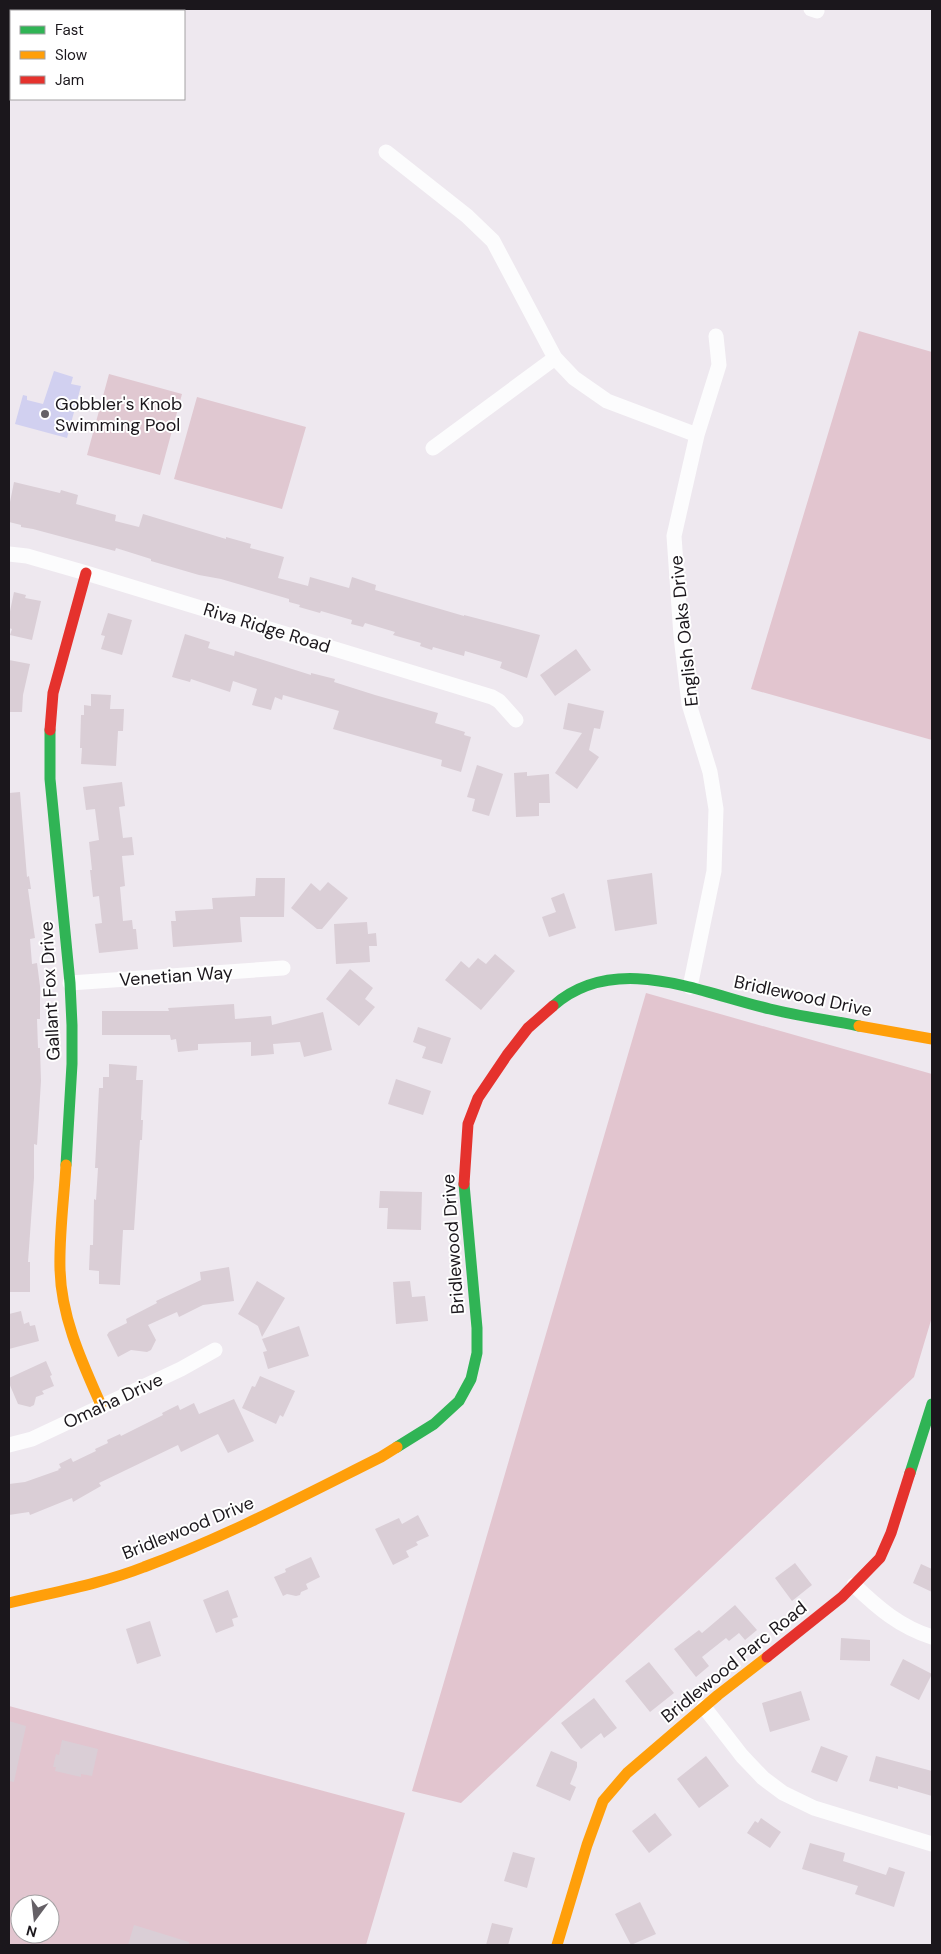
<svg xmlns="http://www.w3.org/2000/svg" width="941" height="1954" viewBox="0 0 941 1954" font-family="'DM Sans',sans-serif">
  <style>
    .green { fill: #e0c8d1 }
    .forest { fill: #e2c5cf; fill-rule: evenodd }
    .water { fill: #d1d0f0 }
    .building { fill: #daced6 }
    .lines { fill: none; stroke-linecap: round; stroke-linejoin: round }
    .street { stroke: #fcfcfd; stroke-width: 15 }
    .fast { stroke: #30b455; stroke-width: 11 }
    .slow { stroke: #ff9f0a; stroke-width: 11 }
    .jam { stroke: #e5322d; stroke-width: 11 }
    .poi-dot { fill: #656066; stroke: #fff; stroke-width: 2 }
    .labels { text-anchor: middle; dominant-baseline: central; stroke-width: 4; stroke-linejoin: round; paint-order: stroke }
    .poi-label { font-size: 18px; fill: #1b171c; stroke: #fff; text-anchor: start }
    .street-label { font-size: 18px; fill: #1b171c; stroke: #fff }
  </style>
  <rect width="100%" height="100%" fill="#eee8ef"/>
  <!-- green -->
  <path class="green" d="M109 374 182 394 160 475 87 455Z
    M197 397 306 427 282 509 174 479Z"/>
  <!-- forest -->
  <path class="forest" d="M859 331 932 352V740L751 689Z
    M646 993 932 1074V1317L914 1377 461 1803 412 1791Z
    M9 1706 405 1813 366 1945H9ZM20 1904H50V1934H20Z"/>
  <!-- water -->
  <path class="water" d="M54 371 73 377 71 384 81 386 67 438 15 424 23 395 27 396V400L43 404Z"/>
  <!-- building -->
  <path class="building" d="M14 482 60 493 61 490 78 495 76 504 116 515 115 521 139 527 143 514 226 539V537L251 544 250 548 284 557 278 578 308 586 310 577 349 588 352 577 376 585 375 590 464 616V615L540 635 527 678 500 668 502 662 465 651 464 656 433 647 432 650 420 646 421 643 393 635 395 632 365 623 363 627 351 624 352 620 321 611 320 613 299 607 300 605 289 602V599L221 579 199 575 151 561V559L116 548 115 551 33 529 21 527V525L9 522V507Z
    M14 592 26 595 25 598 41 601 32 640 10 635 12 629 9 628V616Z
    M108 613 132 620 122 655 101 649 105 636 101 635Z
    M185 634 210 642 208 648 234 656 235 651 311 675V673L335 679 334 682 375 695 438 713 435 723 465 732 464 735 471 737 461 772 441 766 442 760 333 729 339 711 283 695 282 700 275 697 271 710 252 705 257 689 233 681 230 692 191 679 190 682 172 677Z
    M576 649 591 670 555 696 540 675Z
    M9 660 30 664 23 695 22 712H9Z
    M91 694 111 695 110 709H124L123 731H118L116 766 81 764 82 748H80L81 715H84V705L91 706Z
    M568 703 604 711 600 729 594 728 589 750 599 757 577 789 555 773 582 733 563 729Z
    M477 765 503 774 489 816 472 811 475 799 467 797Z
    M527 772V776L549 774 550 803H539V816L516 817 514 773Z
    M122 782 125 806 119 807 123 838 132 837 134 855 122 856 125 886 120 887 123 921 132 920 133 929H136L138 949 99 953 95 924 102 923 99 896 93 897 90 870H92L89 842 99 840 95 809 86 810 83 787Z
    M20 792 27 877 29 876 31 889H28L35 938 30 939 32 964 37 963 40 986V1019H37L38 1048H40L41 1081 37 1145 34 1144V1178L28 1262H30V1292H9V793Z
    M652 873 657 924 615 931 607 880Z
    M256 878H285L284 917H240L242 942 173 947 171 921H176L175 911 213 909 212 898 255 896Z
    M328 882 348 898 322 929H317L291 908 311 883 320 891Z
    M564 893 576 928 549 937 542 917 556 912 551 898Z
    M367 922 368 934 376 933 377 946H369L370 962 336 964 334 924Z
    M495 954 515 971 481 1010 445 980 461 961 469 968 478 958 486 964Z
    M350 969 373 988 365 999 375 1007 359 1026 326 999Z
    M234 1004 235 1019 271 1016 272 1025 323 1012 332 1050 304 1057 300 1042 273 1044 274 1054 251 1056V1042L198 1044V1050L178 1052 176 1039 171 1040 170 1035H102V1011H169L168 1008Z
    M418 1027 451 1038 442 1064 422 1058 426 1047 413 1042Z
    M109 1064 137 1066 136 1080H143L141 1120H143L142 1140H140L134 1230H123L120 1285 99 1284V1271L89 1270 90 1245H93L94 1199 96 1200 98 1168H95L99 1088H103V1077H109Z
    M396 1079 431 1091 423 1115 388 1104Z
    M380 1191 422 1192 421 1230 387 1229 388 1208H379Z
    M229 1267 234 1301 203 1305 179 1317 177 1312 148 1325 156 1340 151 1350 147 1352 131 1350 118 1357 107 1335 109 1332 127 1323 126 1319 157 1303 156 1301 201 1280 200 1272Z
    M257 1281 285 1298 262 1337 258 1326 238 1314Z
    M410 1281 412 1297 425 1296 428 1321 396 1324 393 1282Z
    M21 1311 24 1324 29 1322 30 1326 35 1325 39 1341 9 1349V1314Z
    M299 1326 309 1356 268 1369 263 1352 267 1351 262 1339Z
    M46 1361 52 1375 50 1376 54 1386 42 1391 44 1394 36 1397 34 1405 30 1407 18 1404 9 1383V1378Z
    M260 1376 295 1391 283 1417 280 1415 276 1424 242 1408 252 1386 255 1387Z
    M234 1399 254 1441 228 1453 218 1434 181 1452 178 1445 99 1483 101 1486 73 1502 72 1498 30 1515 29 1512 9 1515V1484L25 1482 59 1470 58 1469 61 1468 59 1464 71 1458 73 1462 96 1451 95 1449 108 1443 107 1440 120 1434 121 1436 163 1415 162 1413 178 1405 180 1410 194 1403 199 1414Z
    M418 1515 429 1536 416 1542 418 1545 406 1551 409 1557 393 1565 375 1529 399 1518 402 1524Z
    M311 1557 320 1577 306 1584 308 1589 301 1592 300 1595 296 1596 287 1594 283 1596 274 1577 286 1572 285 1569Z
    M795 1563 812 1585 792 1601 775 1578Z
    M921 1564 932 1569V1592L913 1583Z
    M228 1590 238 1617 232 1619 234 1626 216 1633 203 1600Z
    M735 1605 757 1630 745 1640 739 1633 729 1641 726 1638 702 1657 709 1666 696 1677 674 1649 699 1630 702 1633Z
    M150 1621 161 1656 137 1664 126 1629Z
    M841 1638 870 1640V1661L840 1660Z
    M903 1659 932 1674 919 1700 890 1685Z
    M649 1662 674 1693 650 1712 625 1681Z
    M801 1691 810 1720 770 1732 762 1703Z
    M594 1698 617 1728 604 1738 601 1733 581 1749 561 1723Z
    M9 1721 26 1726 14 1782 9 1781Z
    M62 1740 98 1749 92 1776 81 1774V1777L55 1771 56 1767H53L56 1754 59 1755Z
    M821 1746 848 1756 837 1782 811 1772Z
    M551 1751 577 1762V1767L570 1784 576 1787 570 1801 536 1786Z
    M706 1756 729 1786 699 1808 677 1779Z
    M876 1756 932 1771V1796L898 1786V1789L869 1781Z
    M655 1813 672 1835 649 1853 632 1831Z
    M761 1818 781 1832 770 1848 747 1833 755 1821 758 1823Z
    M810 1843 845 1853 843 1861 886 1875 889 1867 905 1872 894 1907 855 1894 858 1886 802 1869Z
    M513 1852 535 1858 527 1888 504 1881Z
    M640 1902 656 1934 631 1945 615 1914Z
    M492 1923 513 1928 508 1945H486Z
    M134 1925 189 1942V1945H128Z"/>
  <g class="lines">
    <!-- street -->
    <path class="street" d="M811 9 817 11
      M386 152 467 216 493 241 555 358 574 378 607 401 697 435
      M433 448 555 358
      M9 554 27 556 86 573 492 697 499 701 516 720
      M70 983 283 968
      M690 987 714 871 716 809 710 772 689 704 681 636 674 536 697 435 719 365 716 336
      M9 1445 32 1439 181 1369 215 1350
      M854 1585C878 1608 900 1627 932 1637
      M704 1707 742 1756 763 1778 783 1793 814 1808 932 1844"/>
    <!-- fast -->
    <path class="fast" d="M50 730V779L70 983 72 1025V1064L66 1165
      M553 1006C615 951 701 993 770 1009 799 1016 829 1020 859 1026
      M397 1447 434 1424 459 1401 471 1379 477 1353V1328L464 1184
      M910 1473 932 1404"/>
    <!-- slow -->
    <path class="slow" d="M859 1026 932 1039
      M66 1165C64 1199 59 1235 60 1269 61 1317 82 1362 101 1405
      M9 1603C54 1592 101 1584 144 1567 226 1537 303 1496 381 1457L397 1447
      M557 1945 587 1845 603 1801 627 1773 718 1695 767 1657"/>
    <!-- jam -->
    <path class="jam" d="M50 730 53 693 86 573
      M464 1184 468 1124 478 1098 507 1055 528 1028 553 1006
      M767 1657 842 1597 880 1558 891 1533 910 1473"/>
  </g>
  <!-- markers -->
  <circle class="poi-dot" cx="45" cy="414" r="5"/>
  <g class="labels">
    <!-- poi labels -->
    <g class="poi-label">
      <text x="55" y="404">Gobbler's Knob<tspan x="55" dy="21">Swimming Pool</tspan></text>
    </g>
    <!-- street labels -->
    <g class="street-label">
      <text transform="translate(267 628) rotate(17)">Riva Ridge Road</text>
      <text transform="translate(684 631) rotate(-96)">English Oaks Drive</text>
      <text transform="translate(176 976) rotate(-4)">Venetian Way</text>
      <text transform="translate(50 991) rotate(-93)">Gallant Fox Drive</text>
      <text transform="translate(803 996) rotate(12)">Bridlewood Drive</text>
      <text transform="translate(453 1244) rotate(-94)">Bridlewood Drive</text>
      <text transform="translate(113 1401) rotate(-25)">Omaha Drive</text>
      <text transform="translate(188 1528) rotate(-22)">Bridlewood Drive</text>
      <text transform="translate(734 1662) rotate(-39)">Bridlewood Parc Road</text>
    </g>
  </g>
  <!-- border -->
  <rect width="941" height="1954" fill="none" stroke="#1b171c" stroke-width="20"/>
  <!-- legend -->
  <rect x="10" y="10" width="175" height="90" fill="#ffffff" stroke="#a4a2a4"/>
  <rect x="20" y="26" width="25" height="8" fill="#30b455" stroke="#a4a2a4"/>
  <text x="55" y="35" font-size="15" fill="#1b171c">Fast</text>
  <rect x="20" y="51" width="25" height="8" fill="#ff9f0a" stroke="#a4a2a4"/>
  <text x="55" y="60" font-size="15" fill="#1b171c">Slow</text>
  <rect x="20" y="76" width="25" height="8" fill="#e5322d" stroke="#a4a2a4"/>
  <text x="55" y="85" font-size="15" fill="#1b171c">Jam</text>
  <!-- north arrow -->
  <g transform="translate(35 1919) rotate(195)"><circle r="24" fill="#ffffff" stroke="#a4a2a4"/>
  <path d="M0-4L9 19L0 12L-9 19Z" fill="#656066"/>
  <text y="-8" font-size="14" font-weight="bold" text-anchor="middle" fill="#1b171c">N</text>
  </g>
</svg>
